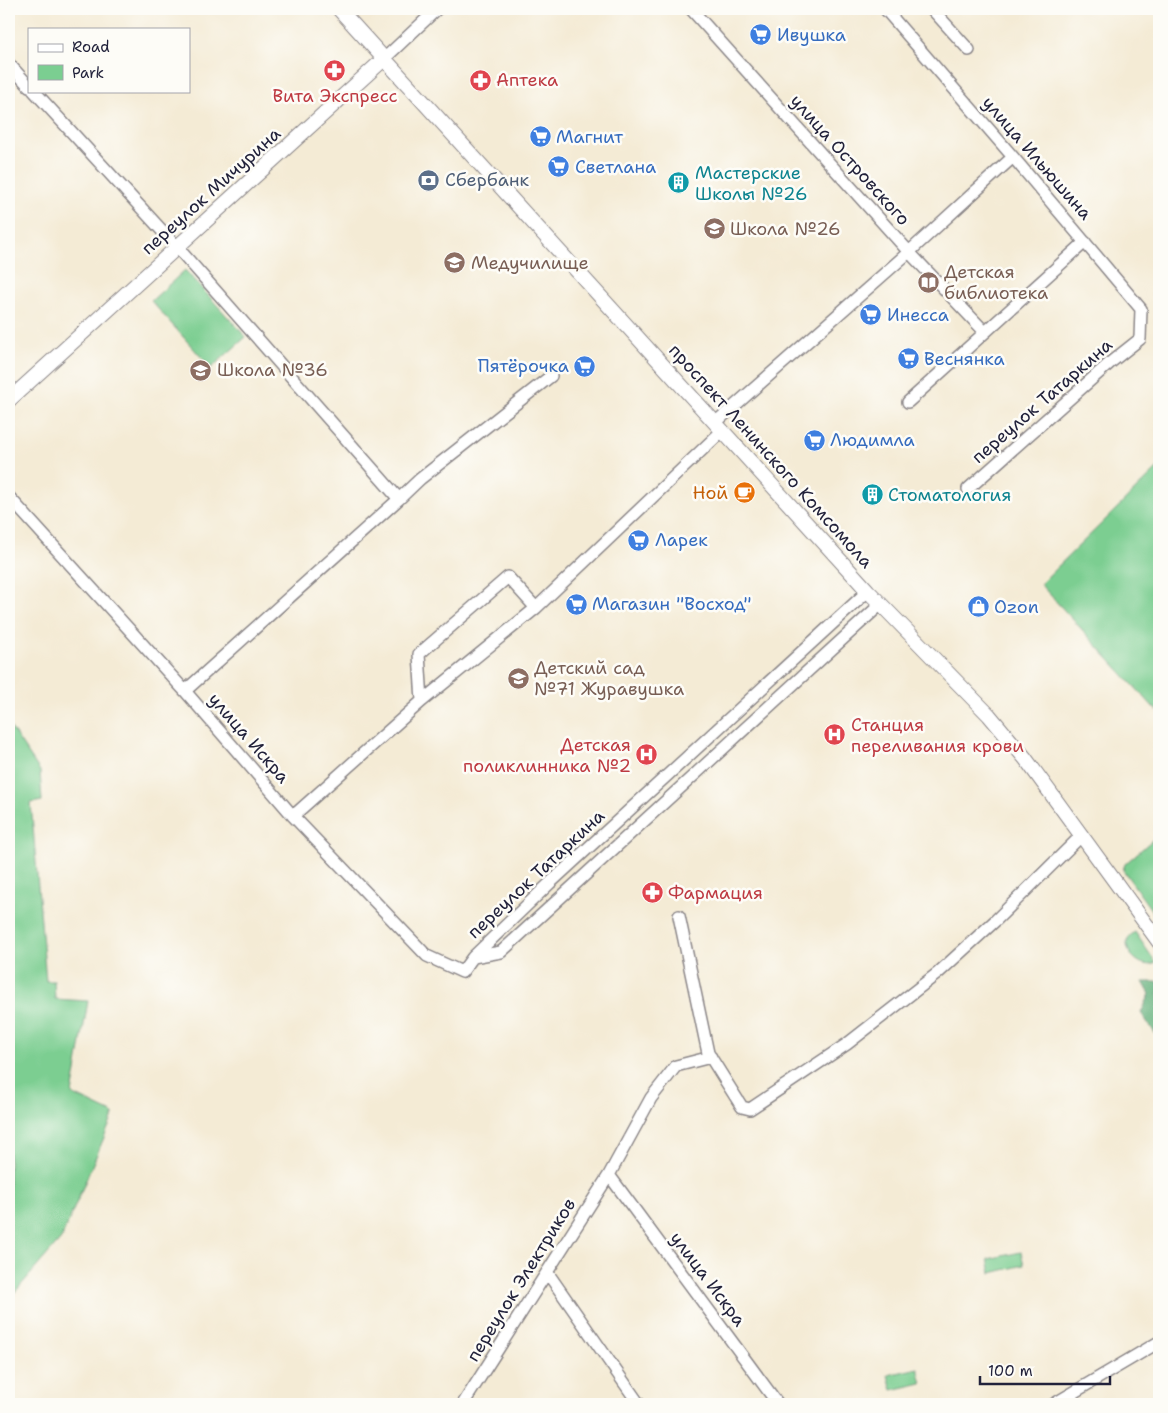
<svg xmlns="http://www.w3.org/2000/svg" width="1168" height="1413" viewBox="0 0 1168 1413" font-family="'Shantell Sans',sans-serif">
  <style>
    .green { fill: #7bce91; stroke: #4e7866 }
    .forest { fill: #64b17b; stroke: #436a5b }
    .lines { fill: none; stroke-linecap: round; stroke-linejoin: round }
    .minor-casing { stroke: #8b8688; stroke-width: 14 }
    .major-casing { stroke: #8b8688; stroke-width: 16 }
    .minor { stroke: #fff; stroke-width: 11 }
    .major { stroke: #fff; stroke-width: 14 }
    .labels { text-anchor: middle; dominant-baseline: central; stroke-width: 5; stroke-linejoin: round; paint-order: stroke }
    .shop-label { font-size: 18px; fill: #366cbe; stroke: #fdfcf7; text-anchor: start }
    .health-label { font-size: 18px; fill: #be3a42; stroke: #fdfcf7; text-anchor: start }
    .street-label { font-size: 18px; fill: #22223b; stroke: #fdfcf7 }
    .culture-label { font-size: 18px; fill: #0d838f; stroke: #fdfcf7; text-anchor: start }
    .service-label { font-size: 18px; fill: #4e5e75; stroke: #fdfcf7; text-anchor: start }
    .education-label { font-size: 18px; fill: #785e54; stroke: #fdfcf7; text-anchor: start }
    .food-label { font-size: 18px; fill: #c56008; stroke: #fdfcf7; text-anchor: end }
  </style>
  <rect width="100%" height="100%" fill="#fdfcf7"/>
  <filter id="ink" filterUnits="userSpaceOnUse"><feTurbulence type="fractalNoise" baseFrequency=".02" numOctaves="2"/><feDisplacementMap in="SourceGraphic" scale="10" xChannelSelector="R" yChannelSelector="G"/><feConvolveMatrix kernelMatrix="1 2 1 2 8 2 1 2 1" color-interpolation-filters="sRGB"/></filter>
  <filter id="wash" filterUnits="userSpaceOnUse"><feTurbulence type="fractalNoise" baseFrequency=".0096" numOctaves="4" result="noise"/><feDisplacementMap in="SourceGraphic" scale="20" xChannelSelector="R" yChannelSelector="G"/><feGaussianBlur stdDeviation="1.12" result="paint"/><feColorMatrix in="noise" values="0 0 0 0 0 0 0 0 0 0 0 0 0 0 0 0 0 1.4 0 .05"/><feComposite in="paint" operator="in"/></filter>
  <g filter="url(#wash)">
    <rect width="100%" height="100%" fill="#f4ebd5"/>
    <!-- green -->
    <path class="green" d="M185 270 246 337 211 368 151 301Z
      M1159 467V709L1157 711 1040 584Z
      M9 727 11 728 40 771 42 801 31 803 46 981H54L55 999 88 1001 72 1094 114 1114 61 1239 9 1299Z
      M1159 834V921L1123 870 1125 864Z
      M1135 932 1156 963C1140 972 1114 944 1135 932Z
      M1021 1252 1024 1265 991 1273 988 1259Z
      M918 1368 922 1383 892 1390 888 1375Z"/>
    <!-- forest -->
    <path class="forest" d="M1143 982H1159V1039L1141 1013 1150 994Z"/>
  </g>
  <g filter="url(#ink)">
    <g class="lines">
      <defs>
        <path id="minor" d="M691 9 909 252 985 332
          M885 9 1013 157 1141 309 1140 339 1111 362 968 489
          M932 9 969 50
          M385 58 437 9
          M9 64 29 86
          M34 91 177 247 399 499 185 691
          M908 402 1085 242
          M715 423 909 252 1013 157
          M9 497 185 691 293 816 427 956 462 972 473 957 550 883 868 591
          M399 499 420 479 551 376
          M422 701 536 608
          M293 816 422 701 419 654 508 577 536 608 722 431
          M679 916 708 1053 742 1107 750 1109 847 1044 938 973 995 921 1082 835
          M473 957 501 952 881 604
          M609 1175 778 1404
          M547 1272 639 1404
          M463 1404 609 1175 651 1098 676 1066 711 1057
          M1054 1404 1159 1342"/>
        <path id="major" d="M339 9 868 591 989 715 1025 758 1159 942
          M9 400 385 58"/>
      </defs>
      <!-- minor casing -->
      <use href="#minor" class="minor-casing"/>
      <!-- major casing -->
      <use href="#major" class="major-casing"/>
      <!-- minor -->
      <use href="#minor" class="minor"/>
      <!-- major -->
      <use href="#major" class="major"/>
    </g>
  </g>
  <!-- icons -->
  <defs>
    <symbol id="supermarket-disc" viewBox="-11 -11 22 22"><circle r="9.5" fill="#3f7fe0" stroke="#fdfcf7"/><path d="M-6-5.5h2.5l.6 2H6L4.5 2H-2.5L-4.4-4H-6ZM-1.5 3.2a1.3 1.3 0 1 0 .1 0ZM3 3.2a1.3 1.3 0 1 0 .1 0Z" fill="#fff"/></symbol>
    <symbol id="pharmacy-disc" viewBox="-11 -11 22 22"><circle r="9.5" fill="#e0444e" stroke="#fdfcf7"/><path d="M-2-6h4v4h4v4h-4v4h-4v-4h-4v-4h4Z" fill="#fff"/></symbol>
    <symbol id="bank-disc" viewBox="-11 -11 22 22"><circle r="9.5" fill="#5c6f8a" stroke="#fdfcf7"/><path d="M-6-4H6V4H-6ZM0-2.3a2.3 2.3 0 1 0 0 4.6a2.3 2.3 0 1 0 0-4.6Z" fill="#fff"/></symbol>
    <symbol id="building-disc" viewBox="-11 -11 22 22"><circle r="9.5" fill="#0f9aa8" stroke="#fdfcf7"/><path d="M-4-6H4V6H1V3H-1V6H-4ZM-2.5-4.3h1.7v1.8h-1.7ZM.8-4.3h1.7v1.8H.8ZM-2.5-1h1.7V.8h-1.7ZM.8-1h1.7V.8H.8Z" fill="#fff"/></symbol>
    <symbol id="school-disc" viewBox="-11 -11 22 22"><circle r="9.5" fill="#8d6e63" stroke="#fdfcf7"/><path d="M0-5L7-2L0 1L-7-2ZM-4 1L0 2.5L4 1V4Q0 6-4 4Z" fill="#fff"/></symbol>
    <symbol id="university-disc" viewBox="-11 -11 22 22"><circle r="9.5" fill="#8d6e63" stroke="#fdfcf7"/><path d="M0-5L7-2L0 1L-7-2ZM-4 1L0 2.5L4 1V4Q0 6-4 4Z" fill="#fff"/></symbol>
    <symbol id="library-disc" viewBox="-11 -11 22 22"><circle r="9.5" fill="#8d6e63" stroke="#fdfcf7"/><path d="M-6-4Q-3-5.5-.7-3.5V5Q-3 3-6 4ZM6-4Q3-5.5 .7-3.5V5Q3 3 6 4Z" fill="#fff"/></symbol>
    <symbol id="cafe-disc" viewBox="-11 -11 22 22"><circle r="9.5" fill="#e8710a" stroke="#fdfcf7"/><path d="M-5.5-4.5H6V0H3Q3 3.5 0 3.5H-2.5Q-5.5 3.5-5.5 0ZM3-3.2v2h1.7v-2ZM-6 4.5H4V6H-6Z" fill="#fff"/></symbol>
    <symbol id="shop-disc" viewBox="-11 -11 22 22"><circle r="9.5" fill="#3f7fe0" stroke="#fdfcf7"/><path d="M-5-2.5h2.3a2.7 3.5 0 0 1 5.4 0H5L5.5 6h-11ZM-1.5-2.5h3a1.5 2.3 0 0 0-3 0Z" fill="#fff"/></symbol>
    <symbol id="hospital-disc" viewBox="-11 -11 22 22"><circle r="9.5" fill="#e0444e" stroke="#fdfcf7"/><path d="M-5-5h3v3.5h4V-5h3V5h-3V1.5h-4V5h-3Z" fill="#fff"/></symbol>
  </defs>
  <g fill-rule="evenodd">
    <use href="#supermarket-disc" x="748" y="22" width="25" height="25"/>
    <use href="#pharmacy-disc" x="322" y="58" width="25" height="25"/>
    <use href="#pharmacy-disc" x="468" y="68" width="25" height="25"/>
    <use href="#supermarket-disc" x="528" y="124" width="25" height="25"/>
    <use href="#supermarket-disc" x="546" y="154" width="25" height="25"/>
    <use href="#bank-disc" x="416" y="168" width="25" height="25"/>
    <use href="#building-disc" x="666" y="170" width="25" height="25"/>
    <use href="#school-disc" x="702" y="216" width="25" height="25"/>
    <use href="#university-disc" x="442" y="250" width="25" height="25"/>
    <use href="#library-disc" x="916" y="270" width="25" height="25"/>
    <use href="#supermarket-disc" x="858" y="302" width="25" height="25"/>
    <use href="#supermarket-disc" x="896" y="346" width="25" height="25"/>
    <use href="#supermarket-disc" x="572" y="354" width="25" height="25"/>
    <use href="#school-disc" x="188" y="358" width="25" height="25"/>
    <use href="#supermarket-disc" x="802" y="428" width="25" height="25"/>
    <use href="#cafe-disc" x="732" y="480" width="25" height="25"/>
    <use href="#building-disc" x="860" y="482" width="25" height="25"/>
    <use href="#supermarket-disc" x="626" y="528" width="25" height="25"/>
    <use href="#supermarket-disc" x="564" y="592" width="25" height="25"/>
    <use href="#shop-disc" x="966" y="594" width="25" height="25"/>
    <use href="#school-disc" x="506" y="666" width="25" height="25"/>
    <use href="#hospital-disc" x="822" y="722" width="25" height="25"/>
    <use href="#hospital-disc" x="634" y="742" width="25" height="25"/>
    <use href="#pharmacy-disc" x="640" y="880" width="25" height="25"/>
  </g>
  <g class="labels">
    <!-- shop labels -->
    <g class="shop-label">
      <text x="777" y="35">Ивушка</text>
      <text x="556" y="137">Магнит</text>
      <text x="575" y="167">Светлана</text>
      <text x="887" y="315">Инесса</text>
      <text x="924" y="359">Веснянка</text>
      <text x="569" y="366" text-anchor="end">Пятёрочка</text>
      <text x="830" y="440">Людимла</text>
      <text x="655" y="540">Ларек</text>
      <text x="592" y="604">Магазин "Восход"</text>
      <text x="994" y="607">Ozon</text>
    </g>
    <!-- health labels -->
    <g class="health-label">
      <text x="496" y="80">Аптека</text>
      <text x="335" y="96" text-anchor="middle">Вита Экспресс</text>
      <text x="851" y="725">Станция<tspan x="851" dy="21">переливания крови</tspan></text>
      <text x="631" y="745" text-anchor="end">Детская<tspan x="631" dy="21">поликлинника №2</tspan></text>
      <text x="668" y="893">Фармация</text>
    </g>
    <!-- street labels -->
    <g class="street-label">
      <text transform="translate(1037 158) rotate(49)">улица Ильюшина</text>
      <text transform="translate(850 160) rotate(48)">улица Островского</text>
      <text transform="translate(211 191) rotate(-42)">переулок Мичурина</text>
      <text transform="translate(1042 401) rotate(-41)">переулок Татаркина</text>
      <text transform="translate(771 456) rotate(48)">проспект Ленинского Комсомола</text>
      <text transform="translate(249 738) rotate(49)">улица Искра</text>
      <text transform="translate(536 874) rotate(-43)">переулок Татаркина</text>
      <text transform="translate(708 1279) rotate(53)">улица Искра</text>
      <text transform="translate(521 1280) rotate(-58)">переулок Электриков</text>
    </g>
    <!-- culture labels -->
    <g class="culture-label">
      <text x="695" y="173">Мастерские<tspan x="695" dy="21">Школы №26</tspan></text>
      <text x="888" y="495">Стоматология</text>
    </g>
    <!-- service labels -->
    <g class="service-label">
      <text x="445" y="180">Сбербанк</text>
    </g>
    <!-- education labels -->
    <g class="education-label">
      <text x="730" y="229">Школа №26</text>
      <text x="471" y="263">Медучилище</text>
      <text x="944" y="272">Детская<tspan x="944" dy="21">библиотека</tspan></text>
      <text x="217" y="370">Школа №36</text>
      <text x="534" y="668">Детский сад<tspan x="534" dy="21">№71 Журавушка</tspan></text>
    </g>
    <!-- food labels -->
    <g class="food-label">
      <text x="728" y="493">Ной</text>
    </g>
  </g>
  <!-- margin -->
  <rect width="1168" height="1413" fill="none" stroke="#fdfcf7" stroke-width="30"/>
  <!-- legend -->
  <rect x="28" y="28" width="162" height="65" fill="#fdfcf7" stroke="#a5a5ac"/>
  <rect x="38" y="44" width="25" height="8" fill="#ffffff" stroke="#a5a5ac"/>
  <text x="72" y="52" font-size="15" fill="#22223b">Road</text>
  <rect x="38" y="65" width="25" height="15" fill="#7bce91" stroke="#a5a5ac"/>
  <text x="72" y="78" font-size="15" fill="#22223b">Park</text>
  <!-- scale -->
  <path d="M980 1376v8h130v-8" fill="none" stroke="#22223b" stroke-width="2.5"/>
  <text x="988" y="1376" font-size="15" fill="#22223b" stroke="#fdfcf7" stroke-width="4" paint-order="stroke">100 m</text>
</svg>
